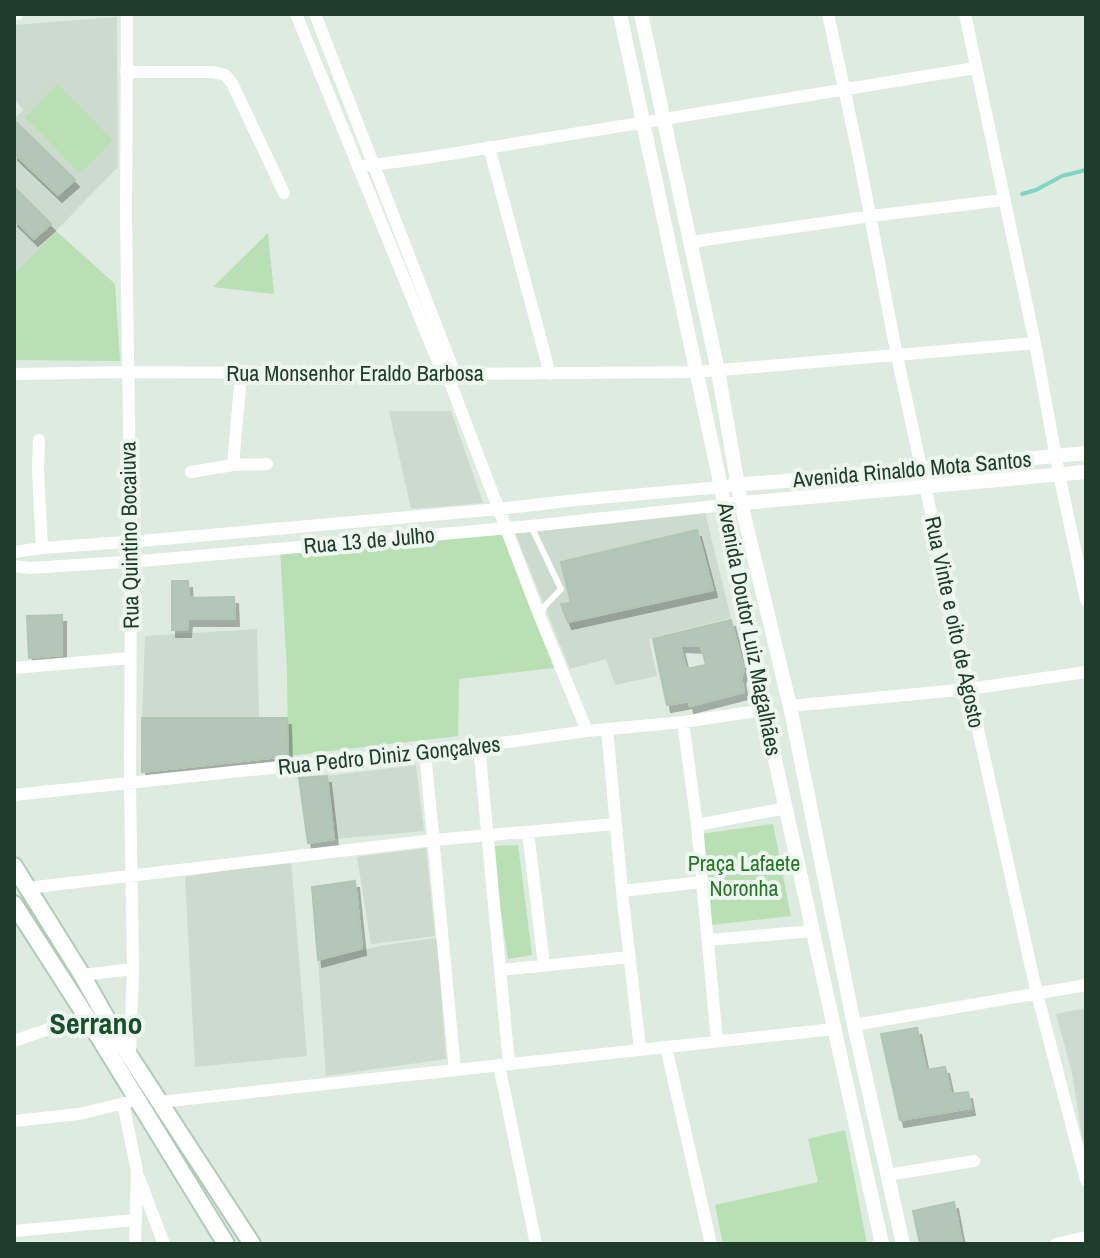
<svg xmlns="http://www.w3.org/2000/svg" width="1100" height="1258" viewBox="0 0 1100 1258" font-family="'Archivo Narrow',sans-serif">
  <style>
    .built { fill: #ccdbce; fill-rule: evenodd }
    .green { fill: #b9dfb4 }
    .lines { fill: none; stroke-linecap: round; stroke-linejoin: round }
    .stream { stroke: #80d6c3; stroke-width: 4 }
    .building { fill: #b3c6b8; stroke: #b0c5b4; stroke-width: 2; fill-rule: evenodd; filter: url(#shadow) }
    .secondary-casing { stroke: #b0ccb7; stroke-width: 20 }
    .service { stroke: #fff; stroke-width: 6 }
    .minor { stroke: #fff; stroke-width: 12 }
    .tertiary { stroke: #fff; stroke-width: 14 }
    .secondary { stroke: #fff; stroke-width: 16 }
    .labels { text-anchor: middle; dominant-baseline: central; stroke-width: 8; stroke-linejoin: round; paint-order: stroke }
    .street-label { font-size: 22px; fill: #1e3c29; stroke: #eef7ef }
    .park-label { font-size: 22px; fill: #257626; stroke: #eef7ef }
    .district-label { font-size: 30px; font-weight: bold; fill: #184f2d; stroke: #eef7ef }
  </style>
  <defs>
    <filter id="shadow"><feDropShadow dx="4" dy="7" stdDeviation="0" flood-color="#0004"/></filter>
  </defs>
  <rect width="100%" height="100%" fill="#deebe0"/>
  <!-- built -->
  <path class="built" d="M117 17 118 167 14 274V260L16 258 14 255V219L34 239 51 224 14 187V153L58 195 74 180 19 125 14 128V117L15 118 23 110 14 99V25Z
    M389 411H451L483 503 411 509Z
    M705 512 731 618 649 639 657 676 615 685 606 659 570 669 513 528ZM697 530 712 591 568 622 561 605 571 603 562 562Z
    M257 629 259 717 142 718 145 636Z
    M416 765 424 831 334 839 327 776Z
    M426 848 435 936 371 944 357 857Z
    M291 860 307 1056 195 1067 185 877Z
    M437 938 446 1059 326 1076 318 960 386 945Z
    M1086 1008V1147L1082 1137 1072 1073 1056 1014Z"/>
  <!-- green -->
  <path class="green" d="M58 84 113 140 80 174 25 117Z
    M56 231 115 284 120 361 14 360V274Z
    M268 233 274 294 213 287Z
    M506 528 561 667 459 679 458 736 288 756 287 670 280 548Z
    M773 824 791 916 711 925 700 834Z
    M518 845 532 955 508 959 500 906 495 846Z
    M845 1130 867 1244H723L715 1205 818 1182 808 1139Z"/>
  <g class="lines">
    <!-- stream -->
    <path class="stream" d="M1022 194 1036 190 1062 176 1086 170"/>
  </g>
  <!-- building -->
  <path class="building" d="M14 120 75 180 58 195 14 153Z
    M14 187 51 224 34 239 14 219Z
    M697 530 713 590 568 622 561 604 571 603 561 562Z
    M172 581H188L189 598 234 597 235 619H188L187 630H172Z
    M62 615V655L29 658 27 616Z
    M731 620 744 670 741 677 744 692 690 706 689 701 667 705 653 639ZM680 645 701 646 706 665 686 669Z
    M142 718H287L288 756 142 772Z
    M327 776 334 839 308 843 299 778Z
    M355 881 362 948 318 960 312 887Z
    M917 1028 926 1070 945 1067 951 1094 968 1092 971 1108 900 1120 881 1034Z
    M954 1202 962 1244H920L913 1211Z"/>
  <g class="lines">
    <defs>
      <path id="secondary" d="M14 866 82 975 116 1035 252 1244
        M14 904 86 1016 226 1244"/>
    </defs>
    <!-- secondary casing -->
    <use href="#secondary" class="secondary-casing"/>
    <!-- service -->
    <path class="service" d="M531 526 561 589 544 607 542 613"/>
    <!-- minor -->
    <path class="minor" d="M14 14H17
      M127 14 126 219 131 561 130 784 133 969 130 1055
      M296 14 443 374 450 382 540 617 587 731
      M315 14 455 374 451 380
      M828 14 859 158 897 356 969 689 1037 994 1086 1180
      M965 14 1035 343 1059 474 1086 600
      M126 72H213L225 75 232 83 284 193
      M489 147 550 374
      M358 167 432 157 975 68
      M691 242 871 216 1003 200
      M14 374 128 372 443 374 697 372 1035 343
      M39 440 38 471 42 548
      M233 465 241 374
      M191 472 233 465 267 464
      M14 552 42 548 152 540 498 509 576 500 721 487
      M14 566 30 568 153 560 531 526 724 505
      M14 668 130 658
      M790 706 969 689 1086 672
      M683 722 697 825 717 1041
      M607 729 622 891 640 1049
      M479 746 509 1064
      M425 752 455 1070
      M14 795 479 746 587 731 683 722 764 710
      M697 825 786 808
      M528 832 544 965
      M27 888 434 840 615 824
      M622 891 702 882
      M708 940 813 931
      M501 970 630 957
      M82 975 133 969
      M854 1025 1086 985
      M14 1041 86 1016
      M666 1047 711 1244
      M499 1065 536 1244
      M160 1102 834 1029
      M123 1103 137 1171 135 1244
      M14 1121 79 1114 129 1102
      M887 1175 974 1161
      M139 1178 164 1244
      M14 1231 135 1220
      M1056 1244 1086 1237"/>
    <!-- tertiary -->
    <path class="tertiary" d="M620 14 721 487 764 710 882 1244
      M641 14 718 371 741 503 790 706 854 1025 903 1244
      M732 485 825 478 1086 453
      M732 504 1086 472"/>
    <!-- secondary -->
    <use href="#secondary" class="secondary"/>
  </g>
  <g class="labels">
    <!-- street labels -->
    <g class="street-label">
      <text x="355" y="373">Rua Monsenhor Eraldo Barbosa</text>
      <text transform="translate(912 469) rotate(-5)">Avenida Rinaldo Mota Santos</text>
      <text transform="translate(129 535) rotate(-91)">Rua Quintino Bocaiuva</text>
      <text transform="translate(369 540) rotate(-5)">Rua 13 de Julho</text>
      <text transform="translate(955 622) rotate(78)">Rua Vinte e oito de Agosto</text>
      <text transform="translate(750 629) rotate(79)">Avenida Doutor Luiz Magalhães</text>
      <text transform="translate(389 755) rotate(-6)">Rua Pedro Diniz Gonçalves</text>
    </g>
    <!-- park labels -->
    <g class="park-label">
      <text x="744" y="863">Praça Lafaete<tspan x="744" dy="25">Noronha</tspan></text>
    </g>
    <!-- district labels -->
    <g class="district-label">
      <text x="96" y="1023">Serrano</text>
    </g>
  </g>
  <!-- border -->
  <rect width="1100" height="1258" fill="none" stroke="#1e3c29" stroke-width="32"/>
</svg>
